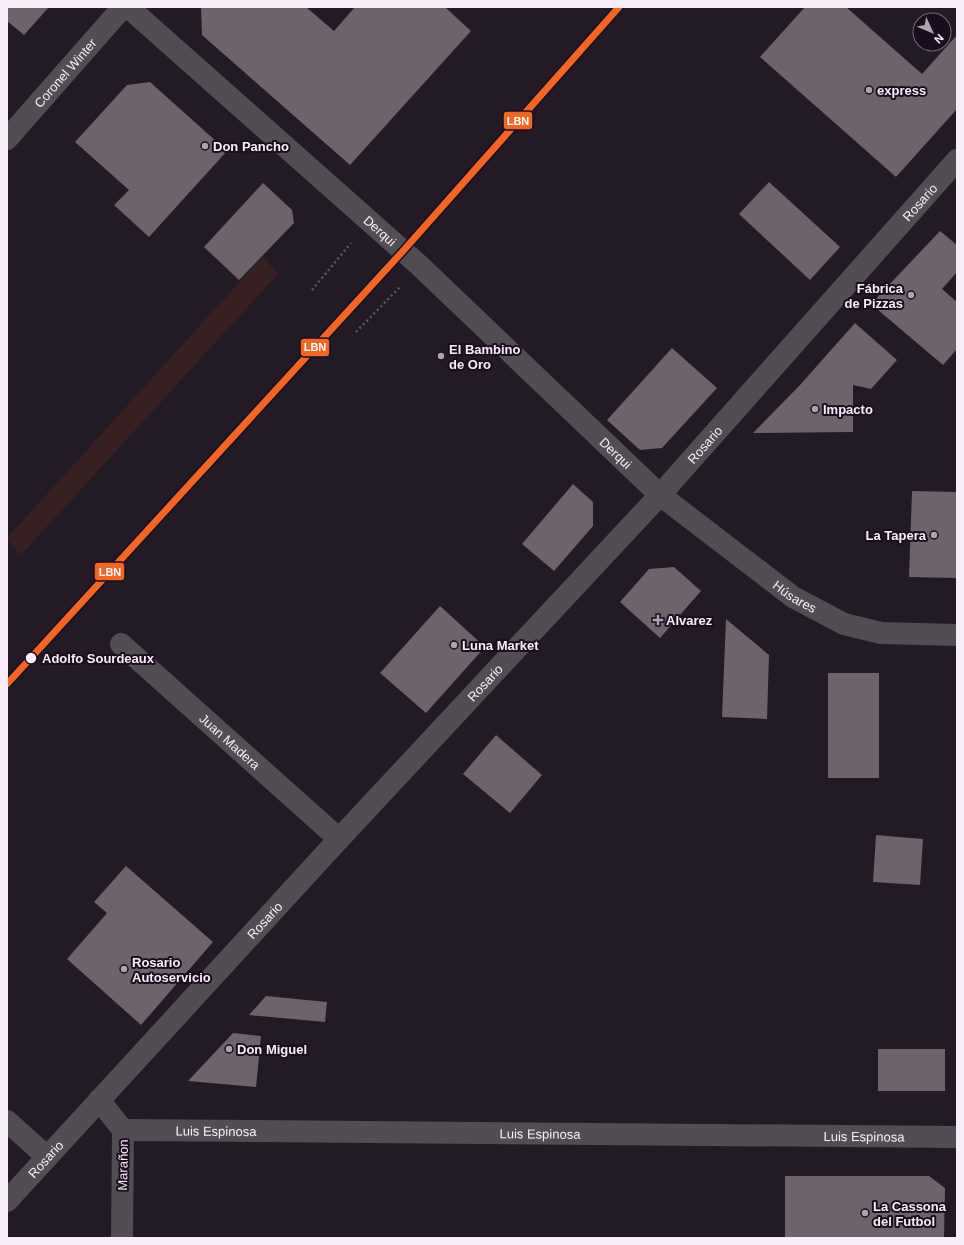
<svg xmlns="http://www.w3.org/2000/svg" width="964" height="1245" viewBox="0 0 964 1245" font-family="Helvetica,sans-serif">
  <style>
    .green { fill: #381f21 }
    .building { fill: #6d636a }
    .lines { fill: none; stroke-linecap: round; stroke-linejoin: round }
    .path { stroke: #5e5960; stroke-width: 2.5; stroke-dasharray: 2 3; stroke-linecap: butt }
    .minor { stroke: #524c53; stroke-width: 22 }
    .rail-1-casing { stroke: #1a0e1e; stroke-width: 10 }
    .rail-1 { stroke: #f26522; stroke-width: 7 }
    .poi-dot { fill: #aca4ae; stroke: #1a0e1e; stroke-width: 1.5 }
    .stop-dot { fill: #f7eef9; stroke: #1a0e1e; stroke-width: 1.5 }
    .labels { text-anchor: middle; dominant-baseline: central; stroke-width: 4; stroke-linejoin: round; paint-order: stroke }
    .street-label { font-size: 13px; fill: #f7eef9; stroke: #1a0e1e }
    .poi-label { font-size: 13px; font-weight: bold; fill: #f7eef9; stroke: #1a0e1e; text-anchor: start }
    .stop-label { font-size: 13px; font-weight: bold; fill: #f7eef9; stroke: #1a0e1e; text-anchor: start }
    .line-badge { stroke: #1a0e1e; stroke-width: 1.5 }
    .badge-label { font-size: 11px; text-anchor: middle; font-weight: bold; fill: #fff }
  </style>
  <rect width="100%" height="100%" fill="#221a24"/>
  <!-- green -->
  <path class="green" d="M263 256 278 274 21 555 7 540V538Z"/>
  <!-- building -->
  <path class="building" d="M7 7H49L24 35 7 21Z
    M201 7H306L334 31 355 7H445L471 31 350 165 202 35Z
    M805 7H846L922 74 957 35V109L896 177 760 57Z
    M150 82 227 151 149 237 114 205 129 190 75 142 127 85Z
    M769 182 840 247 810 280 739 214Z
    M263 183 292 210 294 223 239 280 204 247Z
    M940 231 957 245V272L942 289 957 302V349L943 365 871 304Z
    M855 323 897 360 871 389 853 385V432L753 433 800 385Z
    M672 348 717 388 662 448 640 450 607 420Z
    M573 484 593 502V526L554 571 522 544Z
    M912 491 957 492V578L909 577Z
    M674 567 701 591 660 638 620 602 649 569Z
    M440 606 485 647 426 713 380 673Z
    M726 619 769 655 767 719 722 717Z
    M828 673H879V778H828Z
    M496 735 542 775 510 813 463 774Z
    M876 835 923 839 920 885 873 882Z
    M126 866 213 942 141 1025 67 959 107 913 94 902Z
    M266 996 327 1002 325 1022 249 1015Z
    M233 1033 261 1036 256 1087 188 1081Z
    M878 1049H945V1091H878Z
    M785 1176H929L945 1188 944 1238H785Z"/>
  <g class="lines">
    <!-- path -->
    <path class="path" d="M312 290 351 243
      M356 332 400 287"/>
    <!-- minor -->
    <g class="minor">
      <path id="s1" d="M128 7 420 266 660 495 793 597 844 624 881 633 957 635"/>
      <path id="s2" d="M7 139 123 7"/>
      <path id="s3" d="M121 644 339 839"/>
      <path d="M99 1100 123 1130 122 1238"/>
      <path d="M7 1121 47 1157"/>
      <path id="s4" d="M123 1130 957 1137"/>
      <path id="s5" d="M7 1201 339 839 660 495 957 160"/>
    </g>
    <defs>
      <path id="rail-1" d="M7 684 403 251 619 7"/>
    </defs>
    <!-- rail-1 casing -->
    <use href="#rail-1" class="rail-1-casing"/>
    <!-- rail-1 -->
    <use href="#rail-1" class="rail-1"/>
  </g>
  <!-- markers -->
  <g class="poi-dot">
    <circle cx="869" cy="90" r="4"/>
    <circle cx="205" cy="146" r="4"/>
    <circle cx="911" cy="295" r="4"/>
    <circle cx="441" cy="356" r="4"/>
    <circle cx="815" cy="409" r="4"/>
    <circle cx="934" cy="535" r="4"/>
    <path d="M656 614h4v4h4v4h-4v4h-4v-4h-4v-4h4z"/>
    <circle cx="454" cy="645" r="4"/>
    <circle cx="124" cy="969" r="4"/>
    <circle cx="229" cy="1049" r="4"/>
    <circle cx="865" cy="1213" r="4"/>
  </g>
  <circle class="stop-dot" cx="31" cy="658" r="6"/>
  <g class="labels">
    <!-- street labels -->
    <g class="street-label">
      <text stroke="none"><textPath href="#s2" startOffset="88">Coronel Winter</textPath></text>
      <text stroke="none"><textPath href="#s5" startOffset="1353">Rosario</textPath></text>
      <text stroke="none"><textPath href="#s1" startOffset="337">Derqui</textPath></text>
      <text stroke="none"><textPath href="#s5" startOffset="1029">Rosario</textPath></text>
      <text stroke="none"><textPath href="#s1" startOffset="661">Derqui</textPath></text>
      <text stroke="none"><textPath href="#s1" startOffset="891">Húsares</textPath></text>
      <text stroke="none"><textPath href="#s5" startOffset="705">Rosario</textPath></text>
      <text stroke="none"><textPath href="#s3" startOffset="146">Juan Madera</textPath></text>
      <text stroke="none"><textPath href="#s5" startOffset="381">Rosario</textPath></text>
      <text stroke="none"><textPath href="#s4" startOffset="93">Luis Espinosa</textPath></text>
      <text stroke="none"><textPath href="#s4" startOffset="417">Luis Espinosa</textPath></text>
      <text stroke="none"><textPath href="#s4" startOffset="741">Luis Espinosa</textPath></text>
      <text stroke="none"><textPath href="#s5" startOffset="57">Rosario</textPath></text>
      <text transform="translate(123 1165) rotate(-89)">Marañon</text>
    </g>
    <!-- poi labels -->
    <g class="poi-label">
      <text x="877" y="90">express</text>
      <text x="213" y="146">Don Pancho</text>
      <text x="903" y="288" text-anchor="end">Fábrica<tspan x="903" dy="15">de Pizzas</tspan></text>
      <text x="449" y="349">El Bambino<tspan x="449" dy="15">de Oro</tspan></text>
      <text x="823" y="409">Impacto</text>
      <text x="926" y="535" text-anchor="end">La Tapera</text>
      <text x="666" y="620">Alvarez</text>
      <text x="462" y="645">Luna Market</text>
      <text x="132" y="962">Rosario<tspan x="132" dy="15">Autoservicio</tspan></text>
      <text x="237" y="1049">Don Miguel</text>
      <text x="873" y="1206">La Cassona<tspan x="873" dy="15">del Futbol</tspan></text>
    </g>
    <!-- stop labels -->
    <g class="stop-label">
      <text x="42" y="658">Adolfo Sourdeaux</text>
    </g>
  </g>
  <g class="line-badge">
    <rect x="503" y="111" width="30" height="19" rx="4" fill="#f26522"/>
    <rect x="300" y="338" width="30" height="19" rx="4" fill="#f26522"/>
    <rect x="94" y="562" width="31" height="19" rx="4" fill="#f26522"/>
  </g>
  <g class="badge-label">
    <text x="518" y="125">LBN</text>
    <text x="315" y="351">LBN</text>
    <text x="110" y="576">LBN</text>
  </g>
  <!-- border -->
  <rect width="964" height="1245" fill="none" stroke="#f7eef9" stroke-width="16"/>
  <!-- north arrow -->
  <g transform="translate(932 32) rotate(134)"><circle r="19" fill="#1a0e1e" stroke="#726876"/>
  <path d="M0-3L7 15L0 10L-7 15Z" fill="#aca4ae"/>
  <text y="-6" font-size="11" font-weight="bold" text-anchor="middle" fill="#f7eef9">N</text>
  </g>
</svg>
